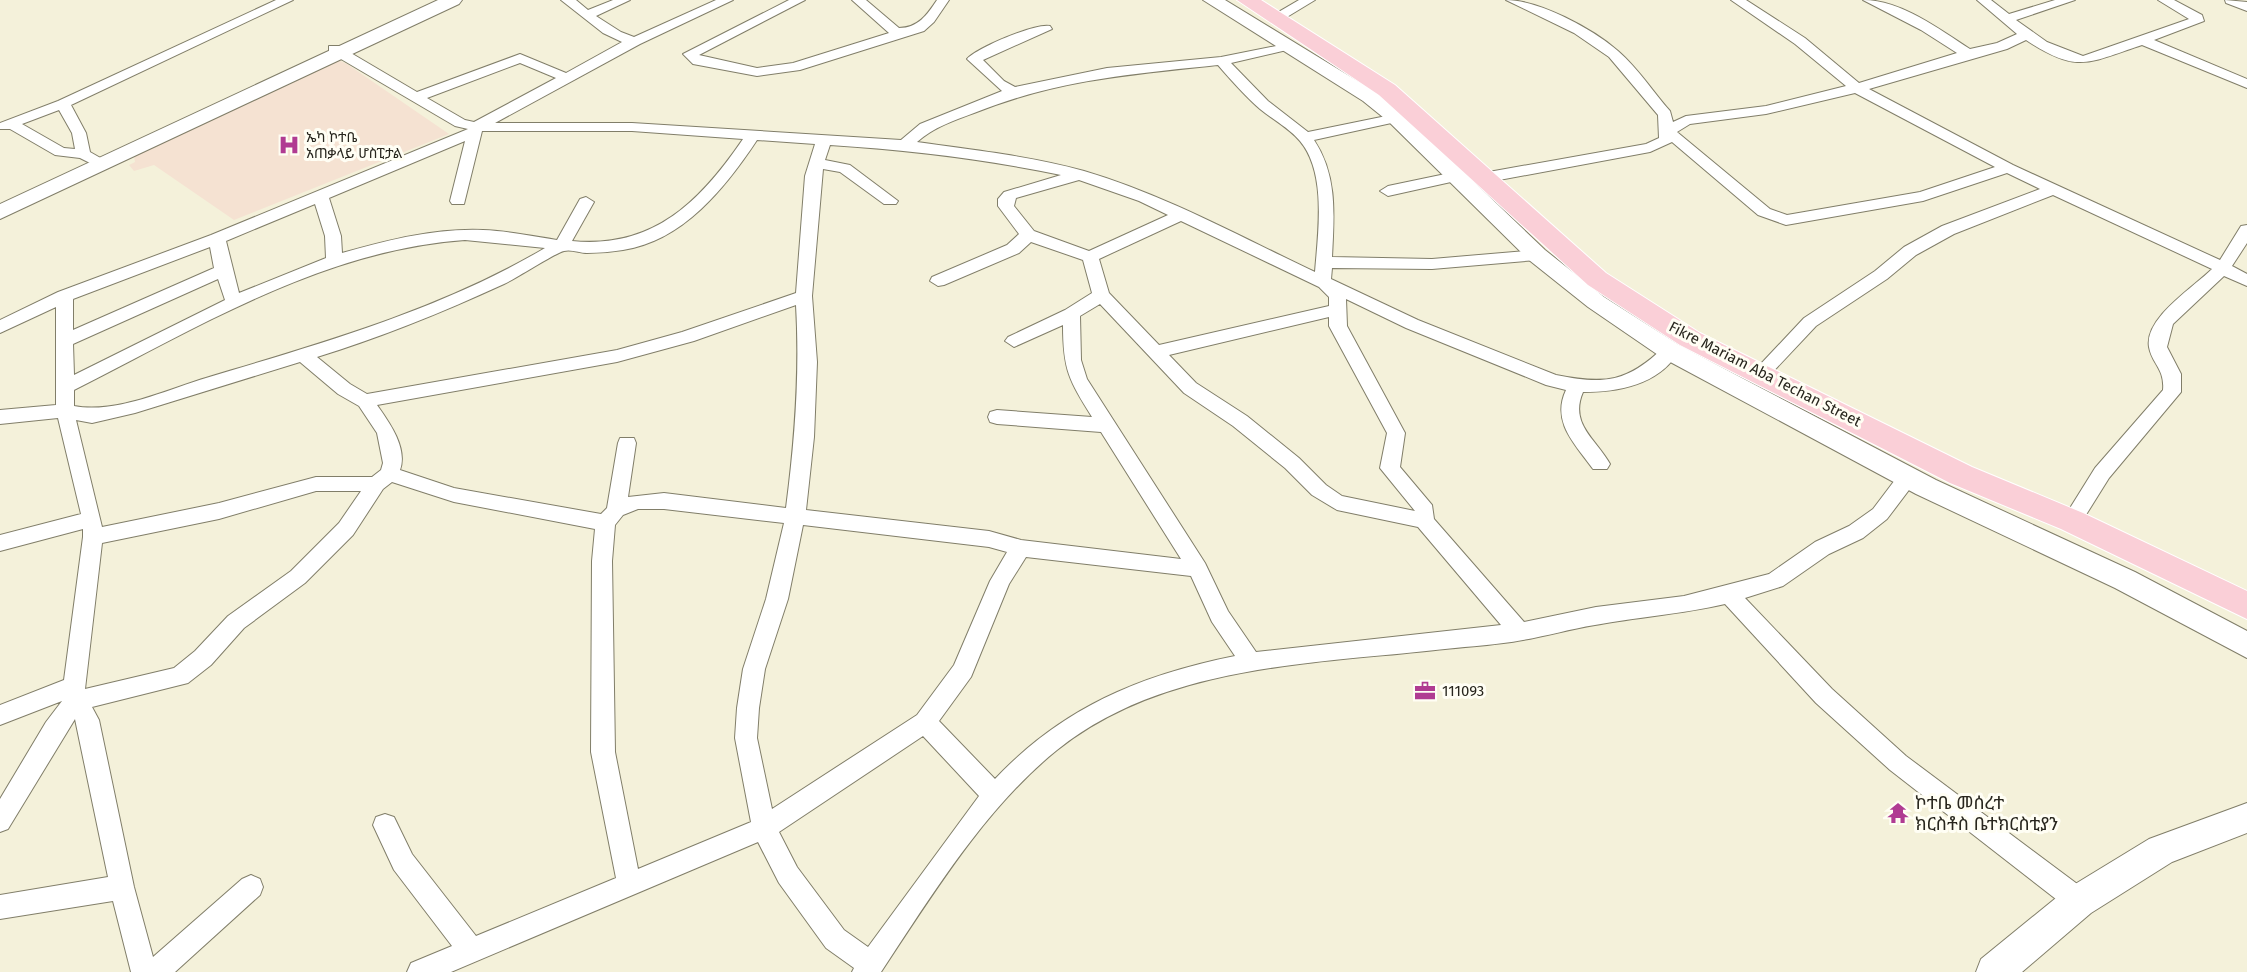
<svg xmlns="http://www.w3.org/2000/svg" width="2247" height="972" viewBox="0 0 2247 972" font-family="'Fira Sans','Noto Sans Ethiopic',sans-serif">
  <style>
    .medical { fill: #f5e2d2 }
    .lines { fill: none; stroke-linecap: round; stroke-linejoin: round }
    .street-casing { stroke: #817e69; stroke-width: 2 }
    .secondary-casing { stroke: #817e69; stroke-width: 2 }
    .primary-casing { stroke: #fff; stroke-width: 2 }
    .street { fill: #fff; fill-rule: evenodd }
    .secondary { fill: #fff; fill-rule: evenodd }
    .primary { fill: #facfd7; fill-rule: evenodd }
    .labels { text-anchor: middle; dominant-baseline: central; stroke-width: 6; stroke-linejoin: round; paint-order: stroke }
    .far-poi-label { font-size: 14px; fill: #28261e; stroke: #fffef4; text-anchor: start }
    .street-label { font-size: 15px; fill: #28261e; stroke: #fffef4 }
    .poi-label { font-size: 15px; fill: #28261e; stroke: #fffef4; text-anchor: start }
    .near-poi-label { font-size: 18px; fill: #28261e; stroke: #fffef4; text-anchor: start }
  </style>
  <rect width="100%" height="100%" fill="#f4f1da"/>
  <!-- medical -->
  <path class="medical" d="M336 59 347 64 449 134 234 220 154 165 134 171 129 165 135 162 134 156Z"/>
  <g class="lines">
    <defs>
      <path id="street" d="M276 0H293L71 105 86 133 90 152 111 164 108 167H98L80 158 55 155 10 129H0V123L58 101ZM59 110 72 133 75 149 64 148 22 124Z
        M561 0H576L588 10 613 0H630L596 16 621 32 634 37 716 0H733L640 44 495 123H632L901 140 920 124 1002 91 967 59C977 48 1035 23 1050 26L1052 29 983 60 1004 81 1015 87 1107 68 1221 57 1291 43V49L1231 63 1268 101 1308 132 1396 114 1403 118 1396 122 1314 140C1338 176 1334 216 1332 257L1432 259 1537 250 1545 255 1537 260 1432 269 1332 268 1331 279 1418 320 1556 375C1605 385 1628 382 1664 347H1676L1679 351C1659 385 1619 392 1583 392 1569 424 1596 439 1610 464L1607 469H1593C1575 444 1551 422 1566 390L1546 385 1406 328 1346 299 1347 326 1405 433 1400 467 1432 505 1434 519 1524 622 1596 607 1684 596 1769 574 1815 542 1849 526 1873 509 1901 472 1908 470 1915 472 1918 477 1915 482 1887 519 1863 538 1829 554 1783 586 1745 598 1832 689 1906 756 2088 892 2092 901 2088 910 2079 913 2070 910 1890 770 1816 703 1725 604C1682 614 1638 617 1595 625 1570 629 1547 636 1523 640 1497 645 1471 646 1445 649 1314 664 1164 664 1057 750 985 808 932 895 881 972H852L854 968 826 948 779 883 758 842 451 972H407L411 963 452 946 394 870 373 825 376 817 385 814 394 817 412 854 476 936 616 878 591 752 592 561 595 529 454 502 392 482 383 489 353 535 305 583 244 628 211 665 188 683 92 707 99 720 134 887 153 957 242 879 251 875 260 879 263 887 260 895 175 972H131L113 901 0 919V895L108 877 75 719 8 829 0 832V799L46 722 62 701 0 725V705L64 680 83 537V529L0 551V535L81 514 58 418 0 424V410L56 405V307L0 333V320L58 292 211 235 468 129 455 126 329 52V46H339L417 92 520 54 566 73 622 42 603 33ZM520 63 556 78 474 122 465 120 427 98ZM1218 65C1231 80 1245 96 1260 109 1272 119 1289 128 1300 141 1327 173 1318 233 1315 272 1239 236 1165 195 1084 171 1030 156 973 150 917 142 934 127 953 121 974 113 1056 80 1131 74 1218 65ZM482 131H632L743 139C700 202 653 249 572 241L594 202 586 197 580 199 557 240C532 236 508 231 483 230 435 228 388 240 342 253L341 236 329 198 465 141 450 201 452 204H464ZM757 140 815 144 805 176 796 293 682 332 617 350 367 394 350 384 317 357C382 337 443 312 504 284 517 278 555 253 564 251 571 249 580 253 587 253 599 253 611 252 623 250 683 241 726 187 757 140ZM830 145C908 150 984 159 1061 175L1004 192 998 199V206L1019 234 1007 245 932 277 930 281 938 286 944 285 1019 253 1031 242 1083 260 1092 293 1065 310 1008 337 1005 341 1014 347 1063 325C1063 370 1069 380 1092 417L997 410 990 412 988 417 990 422 997 424 1101 432 1181 559 1021 540 989 531 806 510 814 437 817 362 812 296 823 169 840 172 884 204H896L898 201 850 165 825 160ZM1079 180 1139 201 1168 215 1089 251 1034 231 1014 206 1016 198ZM315 204 325 236 326 258 239 293 226 241ZM1181 221 1319 287 1329 297V306L1159 345 1109 293 1099 259ZM465 240 545 248C440 310 322 343 206 378 166 390 116 414 74 406V390C199 327 323 250 465 240ZM210 247 214 268 73 330V299ZM218 279 225 300 74 375 73 344ZM1100 304 1184 393 1233 426 1285 468 1312 495 1337 510 1418 527 1501 625 1256 652 1228 611 1205 563 1087 379 1081 360 1080 316ZM796 305C800 374 795 439 786 508L664 493 628 497 636 443 634 438H620L618 443 607 508 601 514 454 488 400 470C408 448 389 422 377 405L617 362 694 341ZM1329 317V326L1387 433 1380 468 1415 511 1342 496 1326 485 1299 458 1247 416 1196 383 1169 355ZM300 362 338 394 359 406 377 433 383 463 381 470 372 477H316L219 503 102 527 76 420 92 423 135 413ZM316 491H361L339 523 291 571 228 616 195 651 174 668 85 689 102 543 219 519ZM638 509H664L784 523 766 599 743 669 737 708 735 738 751 822 638 869 615 752 612 561 615 525 623 515ZM803 525 989 547 1007 552 990 581 954 665 917 715 772 809 757 738 759 708 765 669 788 599ZM1026 557 1191 576 1212 622 1235 656C1140 675 1062 708 995 779L939 721 971 677 1009 584ZM923 736 979 796 868 947 844 930 797 867 779 832Z
        M789 0H805L699 55 757 68 793 63 889 33 852 0H866L899 28C918 28 927 15 937 0H949L934 22 924 31 800 70 757 76 693 64 683 54Z
        M1299 0H1315L1282 20 1277 21 1270 17Z
        M1506 0C1539 0 1593 29 1618 51 1638 68 1653 92 1670 111L1673 122 1686 116 1766 106 1846 86 1795 44 1731 0H1746L1805 38 1859 83 1957 53 1921 30 1863 0C1901 0 1939 29 1970 49L1997 43 2017 34 1977 0H1991L2009 14 2055 0H2075L2016 20 2047 42 2083 56 2189 19 2158 0H2174L2202 15 2204 21 2154 40 2247 79V88L2142 45C2088 63 2077 74 2026 40L2007 49 1869 89 2013 165 2220 260 2241 226 2247 225V243L2232 266 2247 274V286L2224 276 2173 324 2167 347 2181 374V392L2109 478 2079 526 2072 529 2065 526 2062 521 2095 468 2163 390C2165 369 2152 364 2149 347 2144 318 2194 287 2212 269L2053 195 1954 234 1916 255 1887 279 1816 326 1768 377H1756L1753 373 1756 369 1804 318 1875 271 1904 247 1942 226 2040 189 2007 173 1923 201 1786 225 1758 215 1672 142 1650 152 1483 183 1478 181 1475 178 1483 173 1646 144 1659 138 1658 115 1609 57 1574 33ZM1855 93 1995 167 1920 192 1787 215 1770 209 1677 132 1690 124 1766 114Z
        M2225 0 2247 2V11L2226 3Z
        M1455 172 1460 174 1463 177 1460 180 1388 196 1380 191 1388 186Z"/>
      <path id="secondary" d="M438 0H462L459 4 0 219V204Z
        M1203 0H1225L1377 93 1403 114 1545 250 1604 297 1679 345 1936 480 2135 572 2247 631V658L2115 588 1916 494 1661 357 1588 307 1529 260 1389 122 1363 101Z
        M2247 803V833L2172 862 2091 913 2022 972H1976L1981 959 2067 889 2149 839Z"/>
      <path id="primary" d="M1237 0H1261L1395 85 1606 273 1700 333 1972 467 2083 513 2247 591V619L2061 529 1950 483 1680 345 1588 285 1379 95Z"/>
    </defs>
    <!-- street casing -->
    <use href="#street" class="street-casing"/>
    <!-- secondary casing -->
    <use href="#secondary" class="secondary-casing"/>
    <!-- primary casing -->
    <use href="#primary" class="primary-casing"/>
    <!-- street -->
    <use href="#street" class="street"/>
    <!-- secondary -->
    <use href="#secondary" class="secondary"/>
    <!-- primary -->
    <use href="#primary" class="primary"/>
  </g>
  <!-- icons -->
  <defs>
    <symbol id="hospital-bare" viewBox="-9 -9 18 18"><path d="M-5-5h3v3.5h4V-5h3V5h-3V1.5h-4V5h-3Z" fill="#b03b92" stroke="#fffef4" stroke-width="2.5" paint-order="stroke"/></symbol>
    <symbol id="office-bare" viewBox="-9 -9 18 18"><path d="M-6-3h4V-5.5h4V-3h4V5H-6ZM-1-4.5V-3h2v-1.5ZM-6 0V1H6V0Z" fill="#b03b92" stroke="#fffef4" stroke-width="2.5" paint-order="stroke"/></symbol>
    <symbol id="temple-bare" viewBox="-9 -9 18 18"><path d="M0-6L5-2H3V0L6.5 2.5H4V6H1.5V3h-3V6H-4V2.5H-6.5L-3 0V-2H-5Z" fill="#b03b92" stroke="#fffef4" stroke-width="2.5" paint-order="stroke"/></symbol>
  </defs>
  <g fill-rule="evenodd">
    <use href="#hospital-bare" x="274" y="130" width="30" height="30"/>
    <use href="#office-bare" x="1410" y="676" width="30" height="30"/>
    <use href="#temple-bare" x="1883" y="798" width="30" height="30"/>
  </g>
  <g class="labels">
    <!-- far-poi labels -->
    <g class="far-poi-label">
      <text x="306" y="137">ኤካ ኮተቤ<tspan x="306" dy="16">አጠቃላይ ሆስፒታል</tspan></text>
    </g>
    <!-- street labels -->
    <g class="street-label">
      <text transform="translate(1765 374) rotate(27)">Fikre Mariam Aba Techan Street</text>
    </g>
    <!-- poi labels -->
    <g class="poi-label">
      <text x="1442" y="691">111093</text>
    </g>
    <!-- near-poi labels -->
    <g class="near-poi-label">
      <text x="1915" y="803">ኮተቤ መሰረተ<tspan x="1915" dy="21">ክርስቶስ ቤተክርስቲያን</tspan></text>
    </g>
  </g>
</svg>
